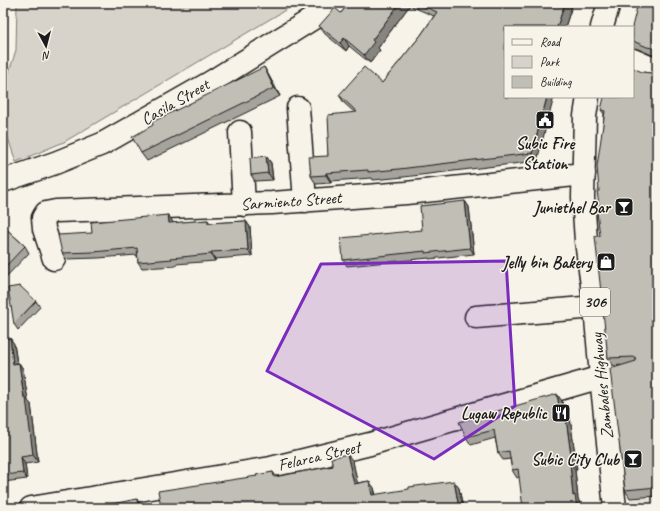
<svg xmlns="http://www.w3.org/2000/svg" width="660" height="511" viewBox="0 0 660 511" font-family="Caveat,sans-serif">
  <style>
    .built { fill: #e6e3d9 }
    .green { fill: #d7d3cb; stroke: #7a7874 }
    .lines { fill: none; stroke-linecap: round; stroke-linejoin: round }
    .minor-casing { stroke: #1c1c1c; stroke-width: 25 }
    .major-casing { stroke: #1c1c1c; stroke-width: 25 }
    .minor { stroke: #f7f3e8; stroke-width: 22 }
    .major { stroke: #f7f3e8; stroke-width: 22 }
    .wall { fill: #a5a39c; stroke: #1c1c1c }
    .shaded-wall { fill: #86857f; stroke: #1c1c1c }
    .building { fill: #c0beb5; stroke: #1c1c1c }
    .marked { fill: #7b2cbf; fill-opacity: 0.2; stroke: #7b2cbf; stroke-width: 3; stroke-linejoin: round }
    .labels { text-anchor: middle; dominant-baseline: central; stroke-width: 3; stroke-linejoin: round; paint-order: stroke }
    .shield { fill: #f7f3e8; stroke: #5e5c59; stroke-width: 1 }
    .shield-label { font-size: 16px; font-weight: bold; fill: #1c1c1c }
    .street-label { font-size: 17px; fill: #1c1c1c; stroke: #f7f3e8 }
    .poi-label { font-size: 17px; font-weight: bold; fill: #1c1c1c; stroke: #f7f3e8; text-anchor: end }
  </style>
  <rect width="100%" height="100%" fill="#f7f3e8"/>
  <filter id="ink" filterUnits="userSpaceOnUse"><feTurbulence type="fractalNoise" baseFrequency=".025" numOctaves="2"/><feDisplacementMap in="SourceGraphic" scale="8" xChannelSelector="R" yChannelSelector="G"/><feConvolveMatrix kernelMatrix="1 2 1 2 8 2 1 2 1" color-interpolation-filters="sRGB"/></filter>
  <g filter="url(#ink)">
    <!-- built -->
    <path class="built" d="M657 496V508H631L630 498Z"/>
    <!-- green -->
    <path class="green" d="M17 3H297L64 142 16 162 3 123V91L16 50Z"/>
    <g class="lines">
      <defs>
        <path id="minor" d="M633 60 649 67 657 68
          M298 108 305 201
          M240 132 244 205
          M3 181 55 163 102 144 211 82 333 6 337 3
          M54 259 44 229 43 218 46 213 56 211 272 203 406 193 584 174
          M476 317 595 307
          M31 508 271 468 370 444 442 423 601 377"/>
        <path id="major" d="M602 27 609 3
          M588 97 585 116 583 197 586 241 595 307 601 377 615 508"/>
      </defs>
      <!-- minor casing -->
      <use href="#minor" class="minor-casing"/>
      <!-- major casing -->
      <use href="#major" class="major-casing"/>
      <!-- minor -->
      <use href="#minor" class="minor"/>
      <!-- major -->
      <use href="#major" class="major"/>
    </g>
    <!-- wall -->
    <path class="wall" d="M349 3H573L565 27H505L537 161 404 177 373 180 372 178 331 181V183L316 184 311 176 328 156 329 137 354 112 344 103 339 95 382 83 421 35 434 16 415 8 410 5 378 48 380 50 370 63 349 46 346 51 325 34 319 26 341 13Z
      M657 3V55H652L638 49 634 48 633 46V27Z
      M264 67 269 76 280 96 147 161 141 153Z
      M642 72 651 73 657 72V496L630 498 625 490 621 365 614 366 608 358 600 236V212L599 191 604 114 601 110Z
      M266 156 271 163 273 180 255 181 251 175Z
      M465 201 469 207 474 254 429 259V258L347 266 343 260 422 230Z
      M168 215 173 223 208 220 210 223 246 221 250 227 252 256 215 259V261L176 264V266L142 268 138 262 137 255 98 258 66 259 62 253 92 233Z
      M3 226 25 246 29 253 3 280Z
      M36 301 40 307 18 330 14 324Z
      M10 338 14 344 17 363H19L23 369 28 401 31 404 38 462 25 464 27 479 3 482V339Z
      M562 401 564 411H565L570 418 577 470H575L578 499 580 503 519 477 517 478 512 470 510 459 503 460 498 453 495 438 471 445 466 437Z
      M353 461 357 483 369 481 374 488 376 495 459 488 463 508H162L161 506 257 476 273 472 276 476 333 466Z"/>
    <!-- shaded-wall -->
    <path class="shaded-wall" d="M400 3H409L410 5 378 48 380 50 370 63 364 55 372 40Z
      M565 3H573L565 27H557Z
      M344 38 349 46 346 51 340 43Z
      M264 67 269 76 280 96 274 88Z
      M547 97H554L537 161 532 153Z
      M266 156 271 163 273 180 268 173Z
      M326 173 331 181V183L326 175Z
      M465 201 469 207 474 254 470 248Z
      M168 215 173 222V229L169 223Z
      M246 221 250 227 252 256 248 250Z
      M211 252 215 259V261L211 254Z
      M10 338 14 344 18 370 13 364Z
      M19 363 23 369 28 401 31 404 38 462 33 455Z
      M557 394 562 401 565 420 560 412Z
      M565 411 570 418 577 470 572 463Z
      M347 454 353 461 359 491 354 484Z
      M21 457 25 464 27 479 23 473Z
      M570 463 575 470 578 499 580 503 581 508H577L573 496Z
      M369 481 374 488 377 503 372 495Z
      M454 481 459 488 463 508H459Z
      M137 499 141 506 142 508H138Z"/>
    <!-- building -->
    <path class="building" d="M349 3H400L372 40 374 42 364 55 344 38 340 43 319 26 335 8 341 13Z
      M416 3H565L557 27H505V97H547L532 153 399 169 368 172V170L326 173V175L311 176 309 157 328 156 327 137H329L328 115 357 112 339 95 364 67 382 83 421 35 437 12Z
      M638 3H657V50L653 48 647 47 633 41V27H632Z
      M264 67 274 88 141 153 132 137 153 125 152 122Z
      M633 68 642 72 651 73 657 72V487L625 490 610 369 636 361 635 357 608 358 595 236H600L597 212H600L597 191H599L597 166 605 111 601 110 604 97H633Z
      M266 156 268 173 251 175 250 158Z
      M465 201 470 248 425 253V251L343 260 341 238 422 230 420 206Z
      M168 215 169 223 208 220V223L246 221 248 250 211 252V254L171 258 172 259 138 262 137 248 93 252 62 253 58 235 92 233 91 222Z
      M3 226 25 246 3 269Z
      M20 286 36 301 14 324 8 288Z
      M10 338 13 364 19 363 24 398H26L33 455 21 457 23 473 3 475V339Z
      M557 394 560 412 565 411 572 463H570L573 496 575 495 577 508H523L518 469 512 470 509 451 498 453 494 430 466 437 459 422Z
      M347 454 354 484 369 481 372 495 409 489V487L454 481 459 508H173L172 504 161 506 158 491 257 476 256 475 273 472 274 477 333 466 331 458Z
      M137 499 138 508H113L112 504Z"/>
  </g>
  <!-- marked area -->
  <path class="marked" d="M506 261 515 406 434 459 267 371 321 264Z"/>
  <!-- icons -->
  <defs>
    <symbol id="civic-square" viewBox="-11 -11 22 22"><rect x="-9" y="-9" width="18" height="18" rx="4" fill="#1c1c1c" stroke="#f7f3e8"/><path d="M-.6-6.5H3V-4.5H.6V-3L4-1V1h2V6H-6V1h2V-1L-.6-3ZM-1.2 2.5V6h2.4V2.5Z" fill="#fff"/></symbol>
    <symbol id="bar-square" viewBox="-11 -11 22 22"><rect x="-9" y="-9" width="18" height="18" rx="4" fill="#1c1c1c" stroke="#f7f3e8"/><path d="M-6-5H6L.8 .8V4.5H3.5V6h-7V4.5H-.8V.8Z" fill="#fff"/></symbol>
    <symbol id="shop-square" viewBox="-11 -11 22 22"><rect x="-9" y="-9" width="18" height="18" rx="4" fill="#1c1c1c" stroke="#f7f3e8"/><path d="M-5-2.5h2.3a2.7 3.5 0 0 1 5.4 0H5L5.5 6h-11ZM-1.5-2.5h3a1.5 2.3 0 0 0-3 0Z" fill="#fff"/></symbol>
    <symbol id="restaurant-square" viewBox="-11 -11 22 22"><rect x="-9" y="-9" width="18" height="18" rx="4" fill="#1c1c1c" stroke="#f7f3e8"/><path d="M-5-6h1v4h1v-4h1v4h1v-4h1v5L-1.5 .5V6h-2V.5L-5-1ZM5-6V6H3V1.5H1.5Q1.5-4 5-6Z" fill="#fff"/></symbol>
  </defs>
  <g fill-rule="evenodd">
    <use href="#civic-square" x="534" y="109" width="22" height="22"/>
    <use href="#bar-square" x="613" y="196" width="22" height="22"/>
    <use href="#shop-square" x="595" y="251" width="22" height="22"/>
    <use href="#restaurant-square" x="550" y="402" width="22" height="22"/>
    <use href="#bar-square" x="622" y="448" width="22" height="22"/>
  </g>
  <g class="labels">
    <!-- shield labels -->
    <rect class="shield" x="580" y="288" width="30" height="28" rx="3"/>
    <g class="shield-label">
      <text x="595" y="302">306</text>
    </g>
    <!-- street labels -->
    <g class="street-label">
      <text transform="translate(175 102) rotate(-30)">Casila Street</text>
      <text transform="translate(291 201) rotate(-4)">Sarmiento Street</text>
      <text transform="translate(602 386) rotate(-96)">Zambales Highway</text>
      <text transform="translate(319 456) rotate(-13)">Felarca Street</text>
    </g>
    <!-- poi labels -->
    <g class="poi-label">
      <text x="545" y="143" text-anchor="middle">Subic Fire<tspan x="545" dy="20">Station</tspan></text>
      <text x="610" y="207">Juniethel Bar</text>
      <text x="592" y="262">Jelly bin Bakery</text>
      <text x="547" y="413">Lugaw Republic</text>
      <text x="619" y="459">Subic City Club</text>
    </g>
  </g>
  <!-- margin -->
  <rect width="660" height="511" fill="none" stroke="#f7f3e8" stroke-width="16"/>
  <rect x="8" y="8" width="644" height="495" fill="none" stroke="#1c1c1c" stroke-width="1.5" filter="url(#ink)"/>
  <!-- legend -->
  <rect x="504" y="26" width="130" height="72" fill="#f7f3e8" stroke="#9f9d96"/>
  <rect x="512" y="39" width="20" height="6" fill="#f7f3e8" stroke="#9f9d96"/>
  <text x="540" y="46" font-size="12" fill="#1c1c1c">Road</text>
  <rect x="512" y="56" width="20" height="12" fill="#d7d3cb" stroke="#9f9d96"/>
  <text x="540" y="66" font-size="12" fill="#1c1c1c">Park</text>
  <rect x="512" y="76" width="20" height="12" fill="#c0beb5" stroke="#9f9d96"/>
  <text x="540" y="86" font-size="12" fill="#1c1c1c">Building</text>
  <!-- north arrow -->
  <g transform="translate(46 46) rotate(173)" stroke="#f7f3e8" stroke-width="3" paint-order="stroke">
  <path d="M0-3L7 15L0 10L-7 15Z" fill="#1c1c1c"/>
  <text y="-6" font-size="11" font-weight="bold" text-anchor="middle" fill="#1c1c1c">N</text>
  </g>
</svg>
